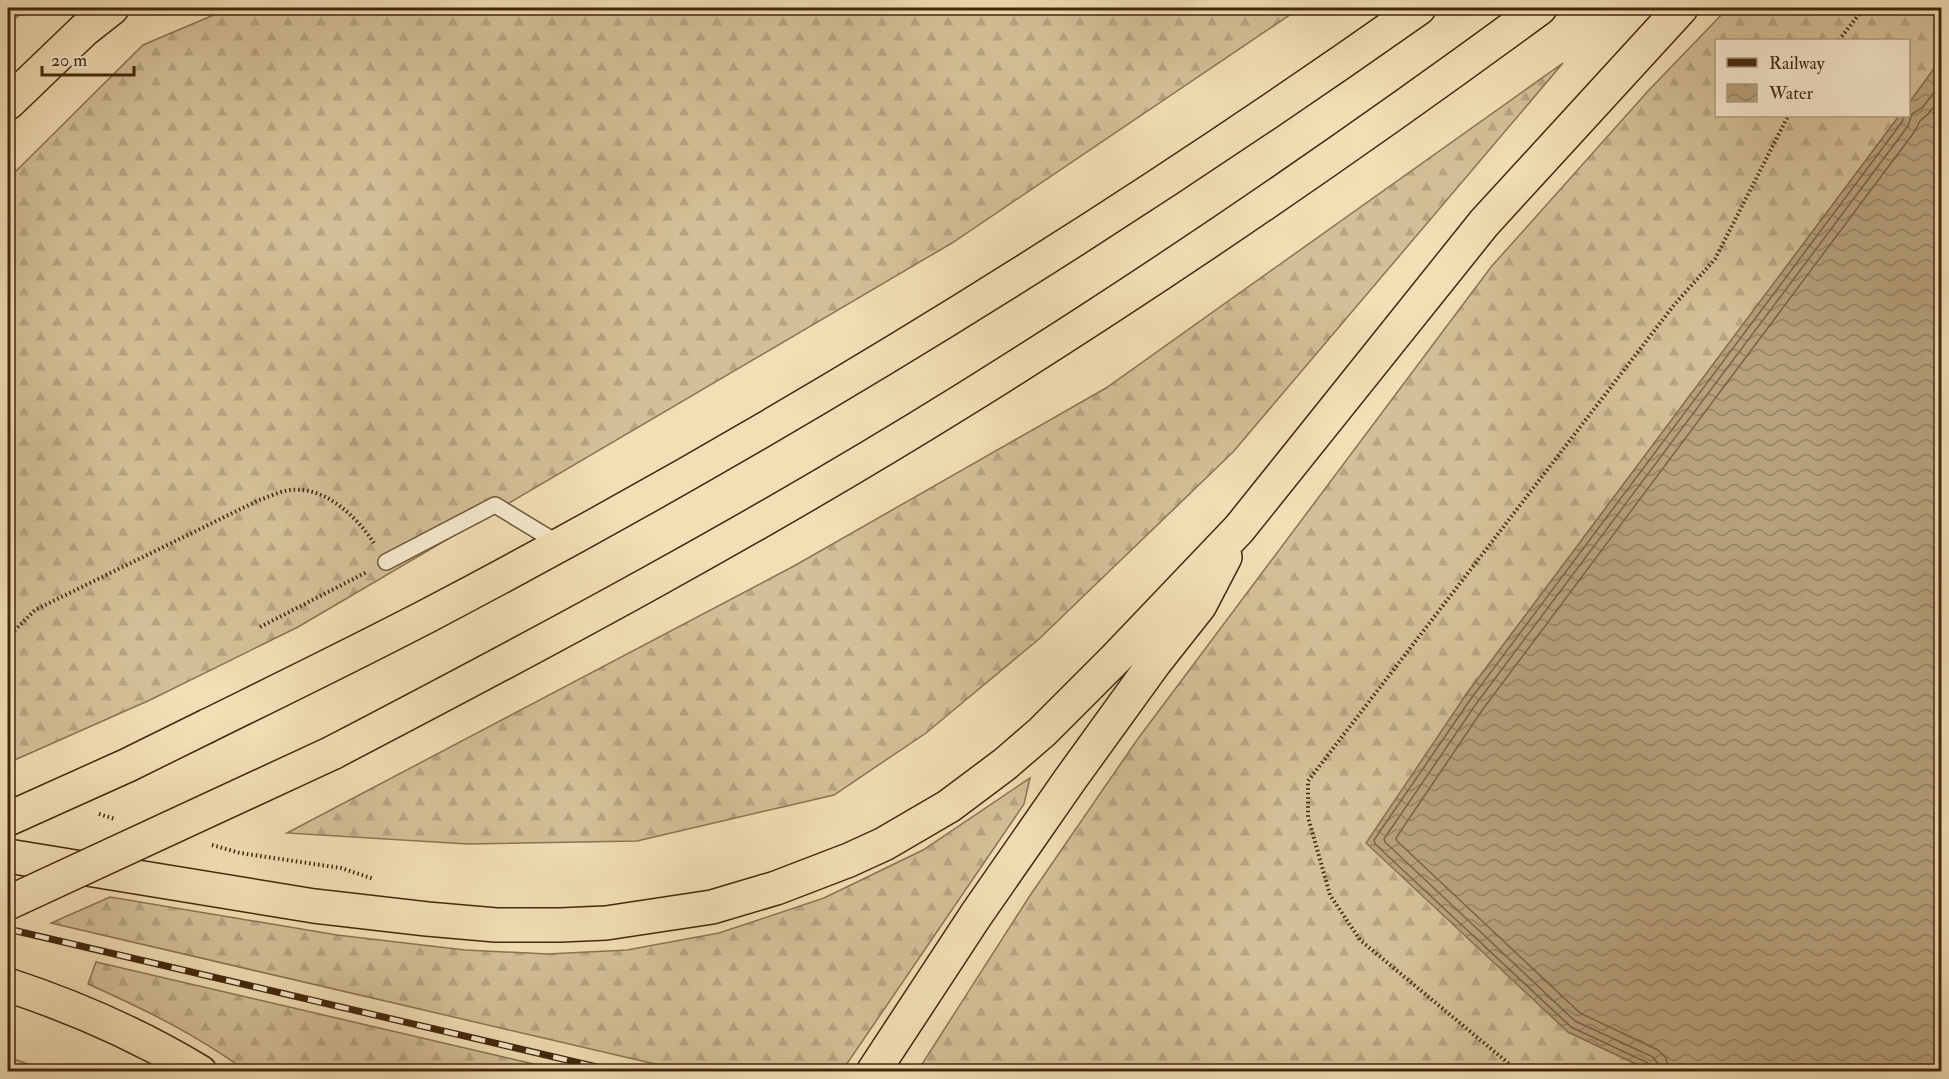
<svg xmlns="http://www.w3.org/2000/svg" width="1949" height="1079" viewBox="0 0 1949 1079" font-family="'IM FELL Double Pica',serif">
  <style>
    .forest { fill: url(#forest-firs); stroke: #8b7452; stroke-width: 1.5 }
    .water { fill: url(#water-waves); stroke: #887150; stroke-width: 1.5 }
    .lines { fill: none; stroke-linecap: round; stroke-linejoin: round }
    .shore { stroke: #7c6444; stroke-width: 1.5 }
    .lane-casing { stroke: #6e5637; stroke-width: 18 }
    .highway-casing { stroke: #42280d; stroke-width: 36 }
    .path { stroke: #42280d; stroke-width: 4; stroke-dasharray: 1.5 3; stroke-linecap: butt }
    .lane { stroke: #f7eacf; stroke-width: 15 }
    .highway { stroke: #f2dfb5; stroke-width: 33 }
    .rail-casing { stroke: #42280d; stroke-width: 7 }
    .rail { stroke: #f7eacf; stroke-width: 4.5; stroke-dasharray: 14; stroke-linecap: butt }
    .highway-bridge-casing { stroke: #42280d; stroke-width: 36; stroke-linecap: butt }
    .highway-bridge { stroke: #f2dfb5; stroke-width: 33 }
  </style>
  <defs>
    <pattern id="forest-firs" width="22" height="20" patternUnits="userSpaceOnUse" patternTransform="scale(1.5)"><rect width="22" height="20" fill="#d4c098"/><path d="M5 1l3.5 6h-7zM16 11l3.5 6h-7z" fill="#b7a582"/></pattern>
    <pattern id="water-waves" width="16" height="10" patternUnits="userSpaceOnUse" patternTransform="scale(1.5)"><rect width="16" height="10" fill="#b6a17c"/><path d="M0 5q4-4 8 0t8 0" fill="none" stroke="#968364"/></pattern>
  </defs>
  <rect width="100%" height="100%" fill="#f2dfb5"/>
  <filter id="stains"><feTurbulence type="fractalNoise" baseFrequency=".00333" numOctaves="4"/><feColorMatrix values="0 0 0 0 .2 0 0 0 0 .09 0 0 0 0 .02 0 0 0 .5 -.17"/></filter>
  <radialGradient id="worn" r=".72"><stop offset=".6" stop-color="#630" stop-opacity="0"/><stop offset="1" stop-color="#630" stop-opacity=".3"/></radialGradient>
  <!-- forest -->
  <path class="forest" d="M8 8H29L8 24Z
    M230 8H1300L952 243 298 627 150 700 8 763V179L143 45Z
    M1728 8H1941V59L1909 103 1908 40H1716V116H1899L1465 696 1568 1032 1651 1071 917 1072 1029 897 1137 740 1491 267 1648 91Z
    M1563 63 1233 452 1039 639 926 733 834 795 637 841 468 844 287 833 794 566 1106 388Z
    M1030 778 1024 804 842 1071H685L51 923 110 897 337 935 465 950 548 954 627 950 719 933 824 898 923 850Z
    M96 962 564 1071H246C197 1035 144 1009 88 984Z
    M8 1057 47 1071H8Z"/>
  <!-- water -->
  <path class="water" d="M1941 59V1071H1651L1568 1032 1366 843 1465 696 1899 116H1908L1909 103Z"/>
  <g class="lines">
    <!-- shore -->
    <path class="shore" d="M1652 1072 1648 1063 1571 1027 1375 844 1374 840 1470 700 1902 122 1904 116
      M1660 1072 1658 1064 1653 1057 1575 1021 1385 842 1384 839 1476 704 1908 126 1912 114 1922 108 1942 82
      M1669 1072 1666 1058 1658 1050 1580 1013 1397 841 1396 838 1483 709 1915 131 1920 121 1928 114 1942 97"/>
    <defs>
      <path id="lane" d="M386 562 495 505 561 545"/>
      <path id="highway" d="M8 103 84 30 112 8
        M207 726C282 689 356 653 429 615 772 435 1103 231 1419 8
        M332 753C545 642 758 528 962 401 1160 278 1352 146 1540 8
        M8 856 314 906 427 919 496 925H560L606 923 712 907 776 888 849 860 884 844 949 806 1005 764 1042 732 1116 658 1239 529 1484 223 1681 8
        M8 985C75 1007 139 1035 200 1072
        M873 1072 976 915 1069 781 1155 662 1200 605 1225 557"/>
    </defs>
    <!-- lane casing -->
    <use href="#lane" class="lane-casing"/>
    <!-- highway casing -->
    <use href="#highway" class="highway-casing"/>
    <!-- path -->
    <path class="path" d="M1839 40 1864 8
      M260 627 367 572
      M8 637 35 610 259 500C269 497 280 491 290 490 325 486 356 516 374 543
      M99 814 115 819
      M212 845 240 853 341 868 374 879
      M1519 1072 1360 940 1330 895 1308 817V781L1674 305 1715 259 1788 116"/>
    <!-- lane -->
    <use href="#lane" class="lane"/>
    <!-- highway -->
    <use href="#highway" class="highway"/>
    <defs>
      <path id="rail" d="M8 929 618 1072"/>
    </defs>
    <!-- rail casing -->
    <use href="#rail" class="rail-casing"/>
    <!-- rail -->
    <use href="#rail" class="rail"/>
    <defs>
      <path id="highway-bridge" d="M8 819 128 765 207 726
        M8 903 332 753"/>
    </defs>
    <!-- highway-bridge casing -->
    <use href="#highway-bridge" class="highway-bridge-casing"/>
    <!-- highway-bridge -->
    <use href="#highway-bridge" class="highway-bridge"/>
  </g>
  <!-- margin -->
  <rect width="1949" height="1079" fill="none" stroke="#f2dfb5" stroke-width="30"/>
  <rect x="9" y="9" width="1931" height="1061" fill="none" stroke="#42280d" stroke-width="3"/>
  <rect x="15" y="15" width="1919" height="1049" fill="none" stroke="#42280d" stroke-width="1.5"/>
  <!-- legend -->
  <rect x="1715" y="39" width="195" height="78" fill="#f7eacf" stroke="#af9c81" stroke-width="1.5"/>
  <rect x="1727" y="58" width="30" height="9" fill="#42280d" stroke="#af9c81" stroke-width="1.5"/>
  <text x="1769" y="69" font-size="18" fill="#42280d">Railway</text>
  <rect x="1727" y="84" width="30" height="18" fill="url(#water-waves)" stroke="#af9c81" stroke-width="1.5"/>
  <text x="1769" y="99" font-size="18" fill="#42280d">Water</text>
  <!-- scale -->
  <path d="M42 66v9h92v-9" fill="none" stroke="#42280d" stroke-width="3"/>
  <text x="51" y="66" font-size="18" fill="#42280d" stroke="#f7eacf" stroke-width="4.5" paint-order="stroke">20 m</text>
  <rect width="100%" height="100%" filter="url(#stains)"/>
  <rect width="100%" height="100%" fill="url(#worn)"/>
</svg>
